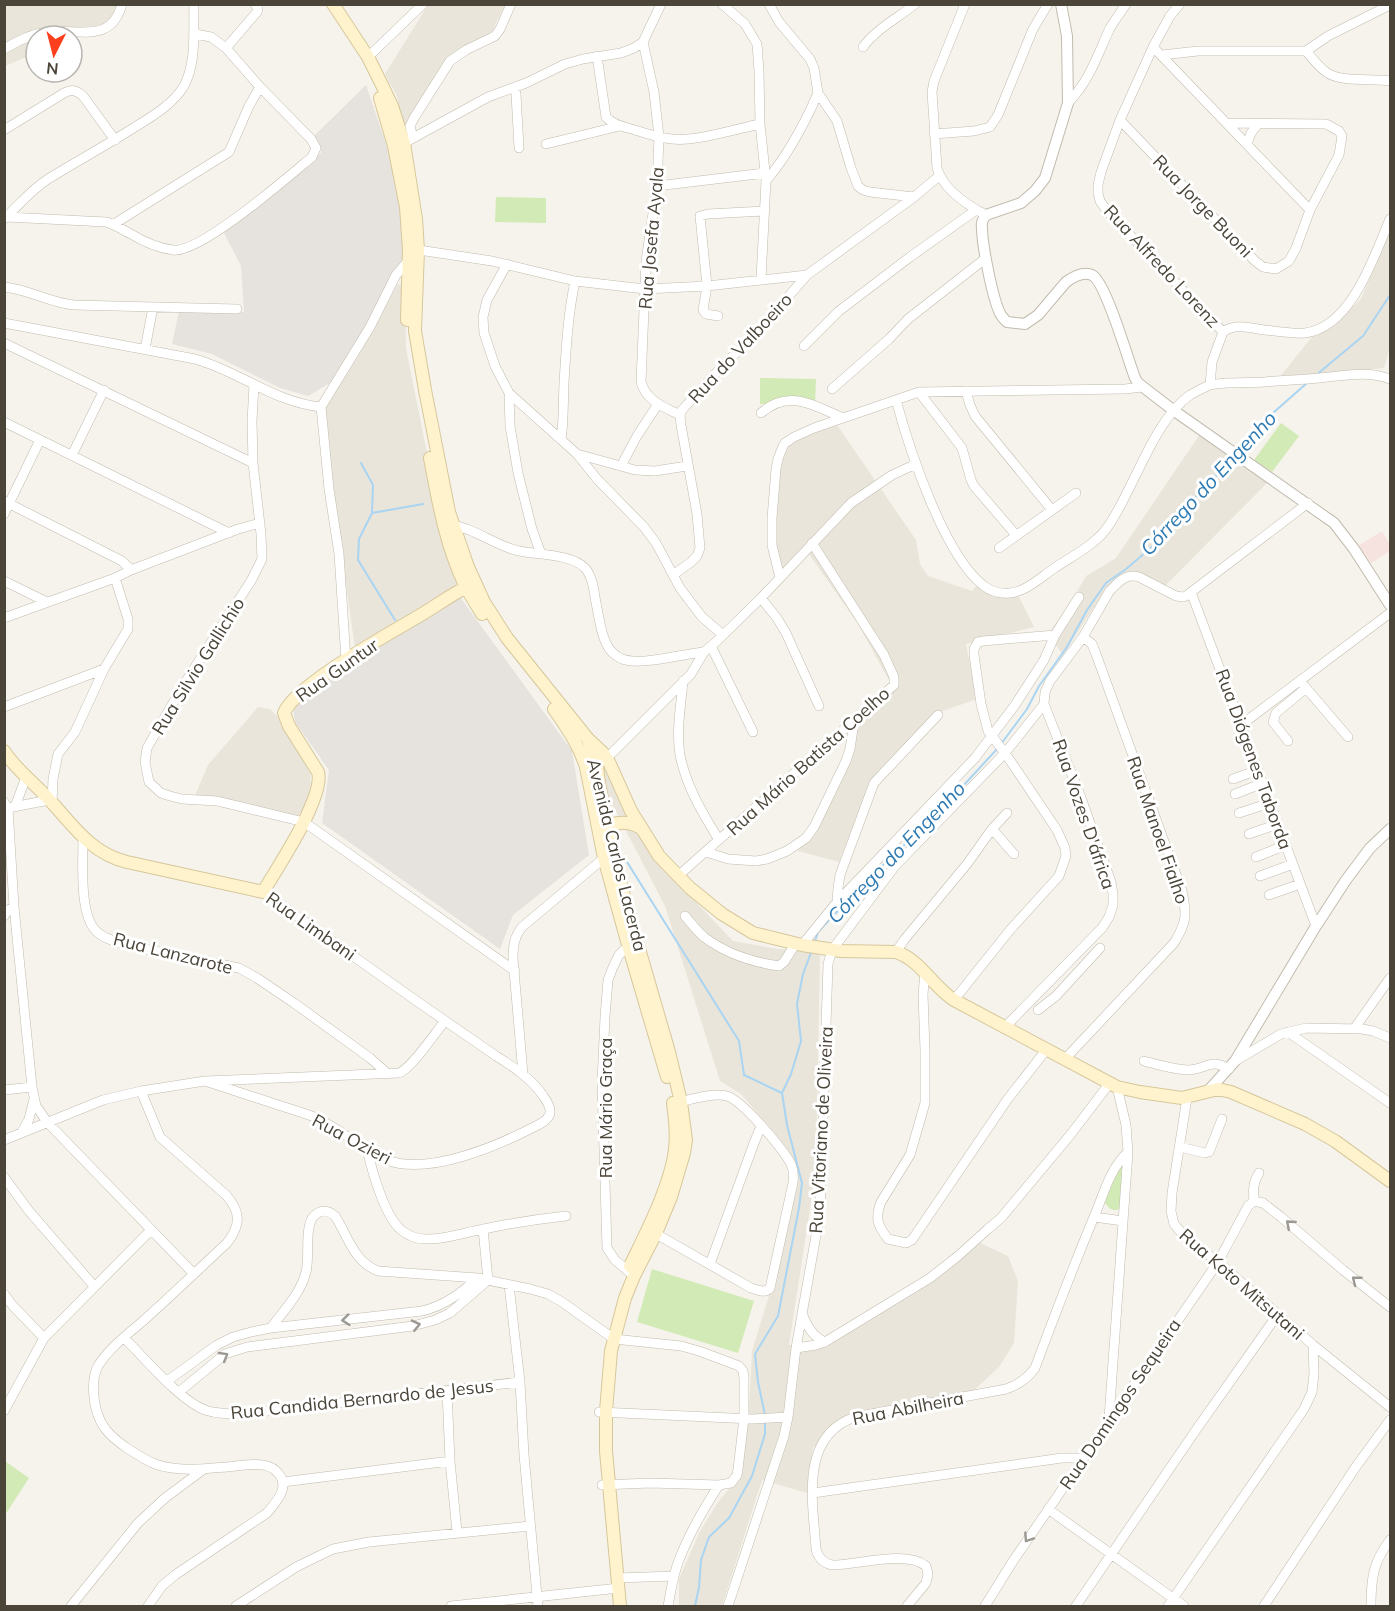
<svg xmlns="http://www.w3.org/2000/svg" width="1395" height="1611" viewBox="0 0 1395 1611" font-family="Mulish,sans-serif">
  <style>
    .residential { fill: #eae5da }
    .industrial { fill: #e6e2dd }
    .medical { fill: #f6e3e0 }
    .green { fill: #d2eab5 }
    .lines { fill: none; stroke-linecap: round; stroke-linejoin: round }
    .stream { stroke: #a9d4f2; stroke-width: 2 }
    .minor-casing { stroke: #c2bbae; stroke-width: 10 }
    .tertiary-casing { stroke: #c2bbae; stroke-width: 12 }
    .secondary-casing { stroke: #d6c79b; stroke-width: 14 }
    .minor { stroke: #fff; stroke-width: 9 }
    .tertiary { stroke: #fff; stroke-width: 10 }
    .secondary { stroke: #fff3cd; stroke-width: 12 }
    .oneway { stroke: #9c9892 }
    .labels { text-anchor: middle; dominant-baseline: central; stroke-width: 6; stroke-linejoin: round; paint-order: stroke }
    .street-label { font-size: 18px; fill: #4b4439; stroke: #fff }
    .water-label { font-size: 20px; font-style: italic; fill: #2e7ab2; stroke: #fff }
  </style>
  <rect width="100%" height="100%" fill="#f6f3ec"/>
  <!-- residential -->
  <path class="residential" d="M5 5H119L110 22 72 38V36H36V53L5 66Z
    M428 5H505L491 33 444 61 410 120 404 139 397 96 385 74Z
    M1390 229V347L1384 368 1278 379 1311 338 1331 327 1361 299Z
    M398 284 405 287 406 348 441 523 461 583 355 649 338 526 335 513 325 409Z
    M835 422 916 540 920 564 928 576 972 591 976 586 999 594 1019 597 1034 627 966 644 977 699 934 714 878 774 863 799 839 862 798 851 809 838 852 743 860 723 891 684 858 624 809 554 781 572 777 558 775 517 778 459 795 439Z
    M1200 434 1268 482 1159 592 1125 574 1107 587 1063 655 1048 634 1073 599 1086 576 1116 558Z
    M258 707 270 709 279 718 310 773 311 796 298 816 194 798 208 765Z
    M595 763 605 770 636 833 671 876 733 941 778 949H820L816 1170 789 1345 820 1344 944 1271 980 1243 1008 1256 1018 1281 1014 1343 999 1367 969 1395 840 1423 813 1448 807 1493 762 1480 722 1606H679V1579L699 1533 718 1502 740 1476 749 1407 752 1351 775 1276 797 1170 779 1138 741 1094 720 1081 665 906 599 779Z"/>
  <!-- industrial -->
  <path class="industrial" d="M366 85 393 165 402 227V264L335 380 308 396 280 388 212 354 172 344 179 311 244 312 241 266 223 231 321 153V147L313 137Z
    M460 597 572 751 589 855 513 915 500 949 322 823 329 770 295 722 293 707 311 687Z"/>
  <!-- medical -->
  <path class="medical" d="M1382 531 1390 545V551L1371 563 1358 546Z"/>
  <!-- green -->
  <path class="green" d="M496 197 546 198V223L495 222Z
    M760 378 816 379 815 405 760 404Z
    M1281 423 1299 436 1272 472 1254 460Z
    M1122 1160H1124L1122 1208C1114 1212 1110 1210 1105 1203L1106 1199Z
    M652 1269 754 1301 738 1353 637 1322Z
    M5 1461 29 1478 5 1515Z"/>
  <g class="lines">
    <!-- stream -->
    <path class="stream" d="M1315 376 1363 336 1390 295
      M1238 450 1257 427 1307 383
      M361 463 373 485 372 513
      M395 620 358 560 359 539 372 513 423 504
      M1001 744 1027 709 1039 686 1067 647 1087 610 1106 583 1126 569 1160 540 1177 512 1204 490 1232 457
      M627 862 739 1041 744 1075 782 1093
      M815 941 818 932 860 887 938 813 998 748
      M765 1415 758 1382 755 1354 778 1316 799 1208 802 1183 787 1125 782 1093 791 1074 801 1041 797 1004 803 974 812 950
      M695 1606 699 1587 701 1560 709 1537 729 1518 752 1476 765 1434V1421"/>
    <defs>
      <path id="minor" d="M722 4 745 24 757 44 759 71 760 124 766 181 761 279
        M769 4 779 22 810 59 814 68 818 93 837 121 851 168 858 186 863 190 870 192 914 197
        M965 4 934 81 932 92 937 168C943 189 967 205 986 215
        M1180 4 1170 16 1153 47 1120 120 1101 172 1098 185V193L1100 201 1107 211 1223 332
        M1390 5 1328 36 1306 51C1312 58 1318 66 1326 72 1341 83 1372 78 1390 81
        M643 42 654 92 659 137 657 186 646 261 641 382C646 401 664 407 680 415
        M863 47C876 29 898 18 915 4
        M1153 47 1310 210
        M226 48 257 12 258 9 255 4
        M4 49C18 41 31 34 47 32 77 28 111 45 122 4
        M1162 55 1198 51H1306
        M597 56 606 117C613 125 625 127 635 130 647 134 659 138 672 139 694 142 737 129 760 124
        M368 57 423 4
        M515 88 516 94 519 148
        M1068 103C1090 80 1097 56 1110 28 1115 20 1121 12 1126 4
        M1120 120 1255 261 1263 267 1276 269 1289 261 1296 248 1310 210 1339 155 1342 136 1339 131 1326 124 1227 123
        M4 130 64 93C72 89 76 90 83 96L115 140
        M934 134 974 131 990 127 998 115 1033 29 1048 4
        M413 138 410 126 414 118 450 61 466 50 495 36 500 29 511 4
        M546 144 620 126
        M1247 144 1251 133 1258 124
        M398 145 404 143 488 97 526 83 565 64 583 59 621 53 634 48 643 42 661 4
        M766 181C788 155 804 125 818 93
        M657 186 765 173
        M7 217 106 222C115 224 122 230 131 234 144 242 158 248 173 250 200 254 289 176 312 157L316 148 311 139 260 87 226 48 211 37 195 34
        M4 219C19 205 31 190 48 179 77 161 107 145 135 127 153 116 173 104 184 86 197 61 193 31 194 4
        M114 224 229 152 249 106 260 87
        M412 249 492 261 575 281 645 289 707 286 807 275
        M507 264 487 300 483 317 484 333 495 366 509 393 510 426 518 473 532 529 541 554
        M4 287C28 289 50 303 74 305L237 309
        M718 316 706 314 703 310 707 286 700 216 708 214 765 211
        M4 323 195 359C241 372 273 402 321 407
        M4 343 253 463
        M804 346 839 311 910 257 976 210
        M145 349 153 307
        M254 385 252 421 253 463 261 534 262 559 251 581 184 684 147 748 145 762 149 782 161 793 170 796 182 799 217 801 304 822 515 971
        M1210 385 1212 362 1223 332C1235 323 1250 328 1264 330 1277 331 1291 334 1305 333 1352 327 1374 256 1390 219
        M832 389 889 339 908 319 986 258
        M966 391 970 405 975 416 1052 510
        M919 392 962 448 971 480 974 486 1016 535
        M509 393 577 454 597 479 644 527 656 543 680 588 702 617 723 635
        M896 400C909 448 944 556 984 586 991 591 1001 594 1010 593 1025 592 1040 578 1053 569 1072 556 1096 545 1109 525 1134 488 1154 420 1190 395 1196 392 1204 387 1210 385 1224 382 1249 383 1265 382 1283 380 1301 380 1319 378 1343 376 1367 370 1390 379
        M761 413C789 388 815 406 843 418
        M4 422 229 533
        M561 439C564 420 563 402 564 383 566 349 568 314 575 281
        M577 454 635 470 655 471 687 466
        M72 455 104 390
        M621 466 637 436 658 404
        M4 501 122 561 131 570
        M4 514 40 440
        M451 525C475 528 495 546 519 551 538 555 572 554 585 568 593 577 594 592 596 603 599 616 600 631 606 643 609 650 615 656 622 659 640 666 682 654 704 652
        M999 548 1076 493
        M673 575 691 562 697 556 700 548 697 514 681 425 680 415 682 410 714 375 760 329 807 275 914 197 939 176
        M780 578 772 545V518L776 469 778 459 783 446 785 443 794 437 814 428 919 392 1125 389 1142 387
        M4 581 47 602
        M1191 592 1316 926
        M761 598 777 618 786 633 819 706
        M4 618 115 578 131 570 238 529 260 523
        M711 646 753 732
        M346 660 339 554 329 489 321 407 370 327 396 275 409 260
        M683 681C681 705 676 731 680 755 686 786 703 814 719 840
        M1300 681 1348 737
        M4 707 104 669
        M1241 725 1390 613
        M1288 741 1273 722 1276 713 1306 688
        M602 759 607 758 691 674 704 652 717 641 761 598 851 503 892 475 916 464
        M1233 779 1258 770
        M1235 794 1263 783
        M4 802 8 808 14 907 32 1087 36 1106 48 1123 194 1274
        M52 803 53 779 58 754 75 732 104 669 128 629V619L115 578
        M15 807 26 777
        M8 808 49 800
        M1239 813 1270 803
        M992 829 1014 854
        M1249 834 1278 824
        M83 838C83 861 79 914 96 931 104 939 119 943 130 946L239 968 257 978 294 1003 370 1058 387 1073
        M706 852 728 859 756 861 767 859 787 851 806 838 814 827 846 761 850 749 854 722
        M1256 857 1286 845
        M679 875 894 685V677L884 655 812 543
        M1260 876 1293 864
        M1269 895 1300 884
        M837 902 838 888 840 875 874 783 938 715
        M4 916 8 910 14 907
        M685 916C691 923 697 931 704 937 725 953 752 962 779 966L784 962 796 943
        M631 943 619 955 613 967 608 980 605 1017 602 1083 607 1248 615 1260 634 1276
        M802 945 837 902 975 758 1015 705 1044 660 1055 635 1079 597
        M896 952 904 940 967 864 992 829 1007 813
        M925 973 923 994 925 1050V1103L910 1155 881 1202C875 1218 877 1225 888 1239L906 1243 912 1240 1007 1100 1046 1050
        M954 1000 1010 930 1059 876 1066 856 1065 848 1057 830 1005 753 988 731 981 704 974 655V649L978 642 983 641 1055 635
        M1038 1010 1056 996 1100 948
        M1005 1027 1102 928 1109 917 1113 905V894L1111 882 1080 795 1044 704
        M1354 1029 1390 978
        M1288 1032 1390 1103
        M1065 1059 1174 943C1187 922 1187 915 1182 891L1096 654 1092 644 1083 637
        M1144 1061C1159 1065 1172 1069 1187 1070 1207 1070 1209 1057 1229 1069
        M1235 1061 1281 1034 1306 1028 1362 1029 1373 1031 1390 1038
        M523 1074 513 959C513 946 514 937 522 927L604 858 608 856
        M205 1081C229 1089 254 1097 278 1105 291 1109 304 1113 317 1118 341 1130 362 1149 387 1160 428 1176 497 1146 534 1127 549 1120 556 1114 544 1097 532 1079 514 1067 496 1056 479 1044 461 1032 444 1020 383 978 323 934 263 892
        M4 1090 32 1087
        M141 1091 160 1137 226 1195C241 1212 241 1225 227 1243 199 1269 172 1295 143 1321 128 1334 109 1348 98 1366 91 1379 93 1401 98 1415 103 1430 114 1439 127 1448 136 1454 145 1460 155 1464 177 1472 204 1469 227 1467 239 1466 252 1463 263 1465 270 1466 275 1469 279 1474 290 1488 276 1502 267 1513L175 1575 162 1586 148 1606
        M1187 1098 1172 1193 1171 1211 1174 1224 1185 1237 1218 1262 1313 1345 1390 1407
        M22 1132 29 1119 34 1099
        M4 1140 103 1100 141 1091 205 1081 399 1073C413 1067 434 1034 445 1021
        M1180 1147 1205 1153 1209 1152 1222 1119
        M367 1149C372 1171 384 1214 400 1229 407 1235 416 1239 425 1239 445 1240 465 1232 484 1229 512 1223 538 1219 566 1216
        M4 1177 29 1211 94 1286
        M1254 1201 1263 1203 1281 1217 1343 1270 1390 1307
        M1254 1201C1253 1190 1253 1182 1259 1173
        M1094 1217 1123 1221
        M651 1231 751 1288C757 1290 765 1294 770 1288L793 1183C794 1176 794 1171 791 1164 783 1149 743 1101 727 1096 714 1092 689 1100 676 1103
        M710 1264 754 1143 761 1126
        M509 1285 520 1382 524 1455 538 1606
        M4 1294 13 1306 44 1338
        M802 1313C807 1326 812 1336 825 1342L930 1278 958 1256 988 1229 1001 1218 1071 1134 1109 1084
        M271 1328C284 1310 301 1293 306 1272 310 1257 304 1226 314 1216 321 1209 328 1210 335 1216 348 1236 353 1261 378 1271L478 1278 530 1289 548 1294 562 1302 614 1339 681 1346 699 1351 739 1366 743 1371 744 1378V1418L738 1469 737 1475 731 1483 719 1485 650 1483 602 1485
        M124 1338C145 1358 179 1400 205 1410 217 1414 230 1414 243 1414L520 1382
        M796 1348 816 1345 825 1342
        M167 1381 217 1345 233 1337 251 1332 271 1328 422 1311C444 1306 461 1293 478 1278
        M447 1391 450 1461 457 1532
        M179 1392 225 1354 247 1347 413 1326 435 1320 450 1313 488 1280 483 1229
        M4 1411 44 1338 151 1230
        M599 1412 753 1419 788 1417
        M1109 1418 1128 1152 1126 1125 1117 1087
        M283 1482 450 1461
        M813 1493 1062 1458H1083
        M1048 1509 1184 1606
        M618 1578 674 1576
        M71 1606 138 1523 165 1498 204 1469
        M236 1606 296 1567 333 1549 369 1542 530 1526
        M451 1606 619 1588
        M668 1606C671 1591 673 1575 679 1560 689 1534 704 1508 719 1485
        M728 1606 784 1436 788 1417 796 1348 820 1213 828 964 832 950 895 866 1005 753 1044 704 1045 692 1050 681 1083 637 1109 592C1118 582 1126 573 1139 577L1176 596 1183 597 1186 596 1308 503
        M907 1606 926 1583 928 1574 926 1566C905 1550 858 1565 832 1565 823 1563 818 1558 816 1549 813 1503 799 1436 855 1417L1006 1389C1018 1385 1027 1379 1035 1368 1054 1317 1073 1267 1094 1217 1103 1196 1110 1168 1128 1152
        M985 1606 1013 1561 1218 1262 1248 1206 1254 1201
        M1076 1606 1196 1430 1278 1314
        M1168 1606 1304 1409 1312 1392 1314 1374 1313 1345
        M1264 1606 1355 1468 1390 1420
        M1371 1606C1371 1579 1373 1562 1390 1540"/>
      <path id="tertiary" d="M1061 4 1067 36 1068 103 1045 178 1035 191 1021 203 986 215C983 219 981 222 982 228 982 244 993 302 1001 315 1002 317 1005 320 1007 322L1025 324 1038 315 1066 282C1073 277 1083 271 1092 275 1106 282 1128 360 1135 378L1138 383 1173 410 1334 523 1354 549 1390 605
        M1208 1091 1235 1061 1316 926 1346 880 1370 848 1390 829"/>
      <path id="secondary" d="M333 4 368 57 381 83 392 106 404 143 416 219 418 250 415 331 425 390 449 512 468 567 484 602 507 638 588 739 597 766 599 783 612 851 627 907 669 1052 681 1102 686 1140 684 1153 671 1197 656 1233 634 1276 625 1298 611 1351 606 1411V1451L620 1606
        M380 98 394 146 406 207 409 249 407 320
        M430 458C438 501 446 546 465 585 470 595 476 604 482 614
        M554 709C567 728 579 745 586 767L604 858 628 945 667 1077
        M589 740 603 753 609 762 631 811 659 856 690 888 722 914 753 933 802 945 841 951 896 952C921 960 932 986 954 1000L1117 1087 1140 1092 1182 1098 1218 1089 1231 1092 1305 1124 1335 1141 1390 1181
        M4 751C14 767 29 779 42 792 70 820 87 852 127 862L263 892C277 868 325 797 318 772L289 726 284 713C295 685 390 633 419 616 436 606 453 593 471 585
        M600 821C616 828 622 817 641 828
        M630 1266C646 1233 671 1185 675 1149 677 1134 675 1118 673 1103"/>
    </defs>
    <!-- minor casing -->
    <use href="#minor" class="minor-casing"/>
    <!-- tertiary casing -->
    <use href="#tertiary" class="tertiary-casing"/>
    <!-- secondary casing -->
    <use href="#secondary" class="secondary-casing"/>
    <!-- minor -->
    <use href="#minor" class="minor"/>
    <!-- tertiary -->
    <use href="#tertiary" class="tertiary"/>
    <!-- secondary -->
    <use href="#secondary" class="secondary"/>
  </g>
  <!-- one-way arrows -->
  <defs><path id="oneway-chevron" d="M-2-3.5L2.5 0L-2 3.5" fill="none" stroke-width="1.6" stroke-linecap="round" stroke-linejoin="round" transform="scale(1.5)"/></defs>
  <g class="oneway">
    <use href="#oneway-chevron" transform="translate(1290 1224) rotate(-139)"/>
    <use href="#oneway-chevron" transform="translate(1356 1280) rotate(-142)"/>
    <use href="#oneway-chevron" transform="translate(346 1320) rotate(174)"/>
    <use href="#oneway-chevron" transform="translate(416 1325) rotate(-13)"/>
    <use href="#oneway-chevron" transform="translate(224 1356) rotate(-31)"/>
    <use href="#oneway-chevron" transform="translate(1028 1538) rotate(124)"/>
  </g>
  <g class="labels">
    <!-- street labels -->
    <g class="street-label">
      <text transform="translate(1203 206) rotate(46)">Rua Jorge Buoni</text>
      <text transform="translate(651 238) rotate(-85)">Rua Josefa Ayala</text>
      <text transform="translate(1162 266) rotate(47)">Rua Alfredo Lorenz</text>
      <text transform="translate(740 348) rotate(-47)">Rua do Valboeiro</text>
      <text transform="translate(198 666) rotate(-58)">Rua Silvio Gallichio</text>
      <text transform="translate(337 670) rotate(-35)">Rua Guntur</text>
      <text transform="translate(1254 759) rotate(70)">Rua Diógenes Taborda</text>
      <text transform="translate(808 761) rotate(-42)">Rua Mário Batista Coelho</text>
      <text transform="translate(1084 814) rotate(71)">Rua Vozes D'áfrica</text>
      <text transform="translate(1158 830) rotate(71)">Rua Manoel Fialho</text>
      <text transform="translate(617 855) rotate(76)">Avenida Carlos Lacerda</text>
      <text transform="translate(311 926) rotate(35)">Rua Limbani</text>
      <text transform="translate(173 953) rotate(14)">Rua Lanzarote</text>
      <text transform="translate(605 1108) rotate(-90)">Rua Mário Graça</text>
      <text transform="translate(821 1130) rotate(-87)">Rua Vitoriano de Oliveira</text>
      <text transform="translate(352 1139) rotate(28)">Rua Ozieri</text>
      <text transform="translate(1242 1284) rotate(41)">Rua Koto Mitsutani</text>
      <text transform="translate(362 1399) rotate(-6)">Rua Candida Bernardo de Jesus</text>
      <text transform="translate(1120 1404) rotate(-56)">Rua Domingos Sequeira</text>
      <text transform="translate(908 1408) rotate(-11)">Rua Abilheira</text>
    </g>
    <!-- water labels -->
    <g class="water-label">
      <text transform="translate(1208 483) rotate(-47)">Córrego do Engenho</text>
      <text transform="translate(896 852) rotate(-46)">Córrego do Engenho</text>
    </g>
  </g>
  <!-- border -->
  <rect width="1395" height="1611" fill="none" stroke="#4b4439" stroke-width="12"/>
  <!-- north arrow -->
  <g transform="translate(54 54) rotate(186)"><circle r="28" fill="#ffffff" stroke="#b7b4b0" stroke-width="1.5"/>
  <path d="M0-4.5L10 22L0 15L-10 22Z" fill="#fc3f1d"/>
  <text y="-9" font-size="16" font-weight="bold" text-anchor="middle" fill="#4b4439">N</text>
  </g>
</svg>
